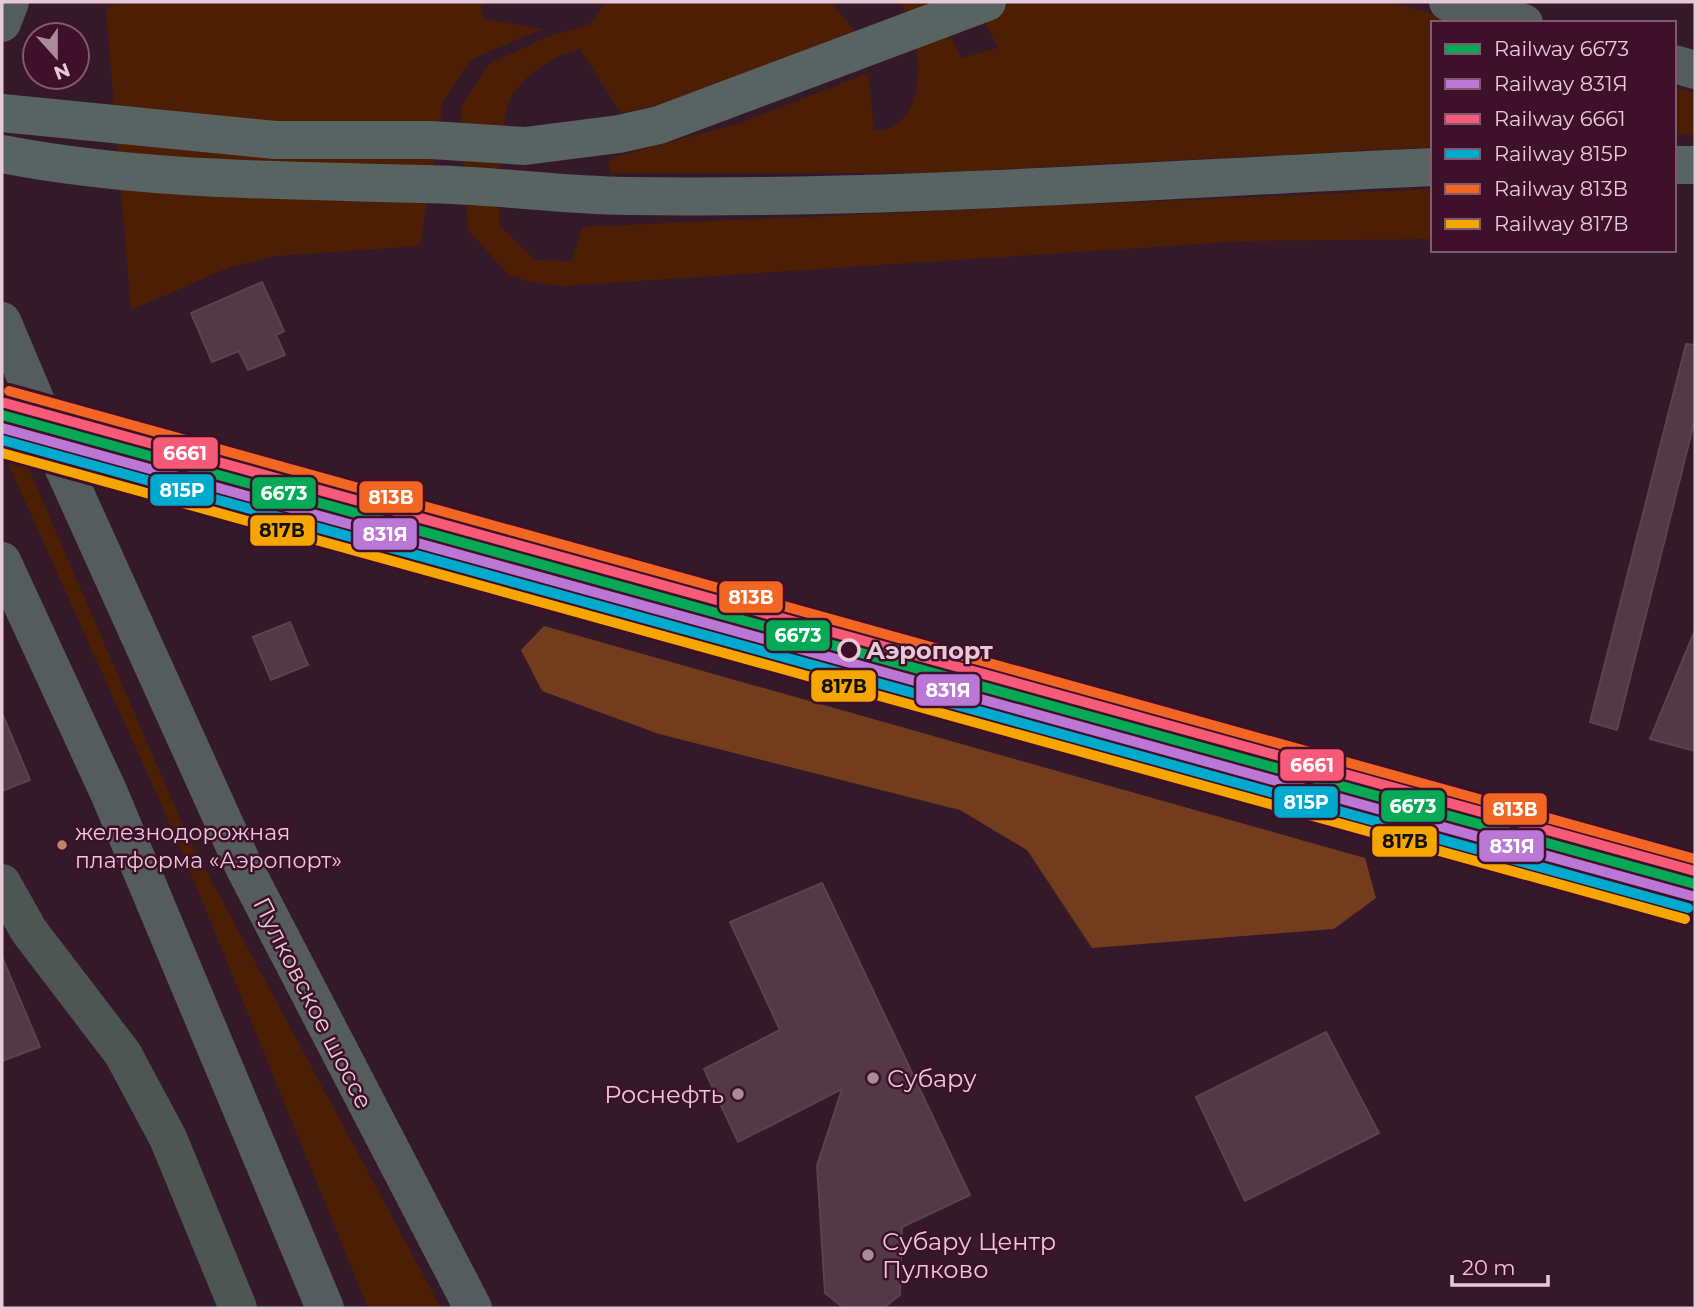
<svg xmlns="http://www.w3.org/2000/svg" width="1697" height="1310" viewBox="0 0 1697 1310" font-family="Montserrat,sans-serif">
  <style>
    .green { fill: #4c1f05 }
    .forest { fill: #723c1d }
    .building { fill: #533846; stroke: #59434e; stroke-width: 2 }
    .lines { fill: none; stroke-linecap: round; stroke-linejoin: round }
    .major-tunnel { stroke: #4f3442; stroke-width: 38; stroke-dasharray: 38 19; stroke-linecap: butt }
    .minor { stroke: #4d5653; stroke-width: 38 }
    .major { stroke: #545d5c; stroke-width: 38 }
    .highway { stroke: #586462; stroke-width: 38 }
    .rail-1-casing { stroke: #3e1029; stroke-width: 16 }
    .rail-2-casing { stroke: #3e1029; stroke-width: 16 }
    .rail-3-casing { stroke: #3e1029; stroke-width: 16 }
    .rail-4-casing { stroke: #3e1029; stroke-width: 16 }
    .rail-5-casing { stroke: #3e1029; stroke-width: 16 }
    .rail-6-casing { stroke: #3e1029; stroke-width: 16 }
    .rail-1 { stroke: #06aa56; stroke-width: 10 }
    .rail-2 { stroke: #ba77d6; stroke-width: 10 }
    .rail-3 { stroke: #f75a77; stroke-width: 10 }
    .rail-4 { stroke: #00a9ce; stroke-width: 10 }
    .rail-5 { stroke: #f26522; stroke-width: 10 }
    .rail-6 { stroke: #f7a600; stroke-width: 10 }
    .stop-dot { fill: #3e1029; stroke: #e8c9d7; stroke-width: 3.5 }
    .bus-dot { fill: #bb8660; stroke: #3e1029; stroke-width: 2.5 }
    .poi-dot { fill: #a98c9a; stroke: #3e1029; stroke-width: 2.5 }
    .labels { text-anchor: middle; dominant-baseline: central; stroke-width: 5; stroke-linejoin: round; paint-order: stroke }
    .bus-label { font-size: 22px; fill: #e8c9d7; stroke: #3e1029; text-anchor: start }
    .stop-label { font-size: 24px; font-weight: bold; fill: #e8c9d7; stroke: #3e1029; text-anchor: start }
    .street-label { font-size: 24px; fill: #e8c9d7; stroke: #3e1029 }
    .poi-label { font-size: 24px; fill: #e8c9d7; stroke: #3e1029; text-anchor: start }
    .line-badge { stroke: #3e1029; stroke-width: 2.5 }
    .badge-label { font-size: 19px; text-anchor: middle; font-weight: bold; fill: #fff }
    .pale-badge-label { font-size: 19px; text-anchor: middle; font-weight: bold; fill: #111 }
  </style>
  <rect width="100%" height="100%" fill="#341a28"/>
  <!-- green -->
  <path class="green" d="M115 2H498L481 5 483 19 542 29 470 60 443 102 420 246 276 256 230 267 131 310 106 11Z
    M606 2H832L856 34 701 96 621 113 580 49C553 55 519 77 508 104 500 126 500 198 499 225L535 260 572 261 582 227 1433 189V239L1245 241 562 286 530 282 508 274 468 230 461 107 489 64 545 38 590 24Z
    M900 2H934L961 58 998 48 974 2H1392L1462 23H1433V147L931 173H611L608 162 615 157 740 123 868 73 874 131C880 130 891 129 896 125 929 102 920 31 900 2Z
    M1674 87 1695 93V135L1674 134Z
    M2 407 188 837 441 1308H368L179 844 2 450Z"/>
  <!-- forest -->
  <path class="forest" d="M544 626 1365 858 1376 898 1334 929 1092 948 1027 850 960 810 659 734 542 691 521 650Z"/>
  <!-- building -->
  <path class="building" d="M262 282 284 331 276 335 285 355 248 370 239 351 212 362 191 313Z
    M1686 344 1695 345V419L1617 730 1590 722Z
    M290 622 308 665 271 680 253 637Z
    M1695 630V751L1650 739Z
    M2 713 30 780 2 791Z
    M822 883 970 1195 902 1227 900 1295 883 1308H844L825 1293 817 1166 842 1089 738 1142 704 1069 780 1030 730 922Z
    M2 957 40 1047 2 1061Z
    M1326 1032 1379 1133 1245 1201 1196 1097Z"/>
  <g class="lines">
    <!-- major-tunnel -->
    <path class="major-tunnel" d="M40 411 61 462"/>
    <!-- minor -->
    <path class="minor" d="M2 883 29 931 123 1054 168 1138 238 1308"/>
    <!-- major -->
    <path class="major" d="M1448 2 1524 23
      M2 23 10 2
      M1674 64 1695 70
      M2 321 40 411
      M61 462 244 867 473 1308
      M2 561 109 793 325 1308"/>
    <!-- highway -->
    <path class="highway" d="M2 113 275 140H431L525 146 619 134 659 125 987 2
      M2 154C142 181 283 180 425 184 492 185 559 195 626 196 895 200 1164 179 1433 167
      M1674 165H1695"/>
    <defs>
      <path id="rail-1" d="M2 415 1695 884"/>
      <path id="rail-2" d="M2 428 1692 896"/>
      <path id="rail-3" d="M5 403 1695 871"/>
      <path id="rail-4" d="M2 440 1688 908"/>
      <path id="rail-5" d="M9 391 1695 859"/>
      <path id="rail-6" d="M2 453 1685 919"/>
    </defs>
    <!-- rail-1 casing -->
    <use href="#rail-1" class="rail-1-casing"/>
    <!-- rail-2 casing -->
    <use href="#rail-2" class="rail-2-casing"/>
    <!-- rail-3 casing -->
    <use href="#rail-3" class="rail-3-casing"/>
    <!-- rail-4 casing -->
    <use href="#rail-4" class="rail-4-casing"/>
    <!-- rail-5 casing -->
    <use href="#rail-5" class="rail-5-casing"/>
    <!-- rail-6 casing -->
    <use href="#rail-6" class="rail-6-casing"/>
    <!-- rail-1 -->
    <use href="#rail-1" class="rail-1"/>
    <!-- rail-2 -->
    <use href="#rail-2" class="rail-2"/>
    <!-- rail-3 -->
    <use href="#rail-3" class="rail-3"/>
    <!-- rail-4 -->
    <use href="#rail-4" class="rail-4"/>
    <!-- rail-5 -->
    <use href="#rail-5" class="rail-5"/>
    <!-- rail-6 -->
    <use href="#rail-6" class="rail-6"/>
  </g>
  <!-- markers -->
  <circle class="stop-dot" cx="849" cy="650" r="10"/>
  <circle class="bus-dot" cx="62" cy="845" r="6"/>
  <g class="poi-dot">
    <circle cx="873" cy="1078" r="7"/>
    <circle cx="738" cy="1094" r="7"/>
    <circle cx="868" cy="1255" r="7"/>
  </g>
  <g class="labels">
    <!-- bus labels -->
    <g class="bus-label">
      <text x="75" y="832">железнодорожная<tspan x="75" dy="28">платформа «Аэропорт»</tspan></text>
    </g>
    <!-- stop labels -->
    <g class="stop-label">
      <text x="866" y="650">Аэропорт</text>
    </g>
    <!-- street labels -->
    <g class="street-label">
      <text transform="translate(313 1003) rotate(63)">Пулковское шоссе</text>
    </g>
    <!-- poi labels -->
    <g class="poi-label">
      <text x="887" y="1078">Субару</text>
      <text x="724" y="1094" text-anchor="end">Роснефть</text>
      <text x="882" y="1241">Субару Центр<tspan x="882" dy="28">Пулково</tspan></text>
    </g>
  </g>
  <g class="line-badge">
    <rect x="152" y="436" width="67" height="34" rx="7" fill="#f75a77"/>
    <rect x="149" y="473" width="66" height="34" rx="7" fill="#00a9ce"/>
    <rect x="251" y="476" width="66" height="34" rx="7" fill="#06aa56"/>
    <rect x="358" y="480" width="66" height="34" rx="7" fill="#f26522"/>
    <rect x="249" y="514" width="67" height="33" rx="7" fill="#f7a600"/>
    <rect x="352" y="517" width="66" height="34" rx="7" fill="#ba77d6"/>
    <rect x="718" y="580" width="66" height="34" rx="7" fill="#f26522"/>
    <rect x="765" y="619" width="66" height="33" rx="7" fill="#06aa56"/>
    <rect x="810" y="669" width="67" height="34" rx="7" fill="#f7a600"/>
    <rect x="915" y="673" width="66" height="34" rx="7" fill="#ba77d6"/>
    <rect x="1279" y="748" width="66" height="34" rx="7" fill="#f75a77"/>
    <rect x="1273" y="785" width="66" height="34" rx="7" fill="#00a9ce"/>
    <rect x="1380" y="789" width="66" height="34" rx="7" fill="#06aa56"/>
    <rect x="1482" y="792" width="66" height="34" rx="7" fill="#f26522"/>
    <rect x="1371" y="825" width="67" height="33" rx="7" fill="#f7a600"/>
    <rect x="1478" y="829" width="67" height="34" rx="7" fill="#ba77d6"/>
  </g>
  <g class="badge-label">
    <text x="185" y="460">6661</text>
    <text x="182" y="497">815Р</text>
    <text x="284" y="500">6673</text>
    <text x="391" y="504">813В</text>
    <text x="385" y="541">831Я</text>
    <text x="751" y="604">813В</text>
    <text x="798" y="642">6673</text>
    <text x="948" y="697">831Я</text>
    <text x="1312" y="772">6661</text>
    <text x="1306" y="809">815Р</text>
    <text x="1413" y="813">6673</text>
    <text x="1515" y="816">813В</text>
    <text x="1512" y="853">831Я</text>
  </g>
  <g class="pale-badge-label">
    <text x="282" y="537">817В</text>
    <text x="844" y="693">817В</text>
    <text x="1405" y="848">817В</text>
  </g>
  <!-- border -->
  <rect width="1697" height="1310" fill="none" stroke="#e8c9d7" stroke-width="7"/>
  <!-- legend -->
  <rect x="1431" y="21" width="245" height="231" fill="#3e1029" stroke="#825a6f" stroke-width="2"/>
  <rect x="1445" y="44" width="35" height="10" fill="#06aa56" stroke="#825a6f" stroke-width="2"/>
  <text x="1494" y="56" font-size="21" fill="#e8c9d7">Railway 6673</text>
  <rect x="1445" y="79" width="35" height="10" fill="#ba77d6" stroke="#825a6f" stroke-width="2"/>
  <text x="1494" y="91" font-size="21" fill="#e8c9d7">Railway 831Я</text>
  <rect x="1445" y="114" width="35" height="10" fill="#f75a77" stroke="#825a6f" stroke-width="2"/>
  <text x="1494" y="126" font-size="21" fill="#e8c9d7">Railway 6661</text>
  <rect x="1445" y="149" width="35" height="10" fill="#00a9ce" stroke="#825a6f" stroke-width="2"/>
  <text x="1494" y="161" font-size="21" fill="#e8c9d7">Railway 815Р</text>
  <rect x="1445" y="184" width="35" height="10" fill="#f26522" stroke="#825a6f" stroke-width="2"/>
  <text x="1494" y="196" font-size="21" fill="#e8c9d7">Railway 813В</text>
  <rect x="1445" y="219" width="35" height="10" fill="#f7a600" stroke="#825a6f" stroke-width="2"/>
  <text x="1494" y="231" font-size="21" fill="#e8c9d7">Railway 817В</text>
  <!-- north arrow -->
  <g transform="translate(56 56) rotate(159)"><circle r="33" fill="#3e1029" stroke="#825a6f" stroke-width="2"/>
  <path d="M0-5L12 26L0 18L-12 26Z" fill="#a98c9a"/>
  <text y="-10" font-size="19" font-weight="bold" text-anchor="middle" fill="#e8c9d7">N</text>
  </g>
  <!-- scale -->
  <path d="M1452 1275v10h96v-10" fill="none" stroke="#e8c9d7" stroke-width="3.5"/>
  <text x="1462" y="1275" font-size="21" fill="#e8c9d7" stroke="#3e1029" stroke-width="5" paint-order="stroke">20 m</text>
</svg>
